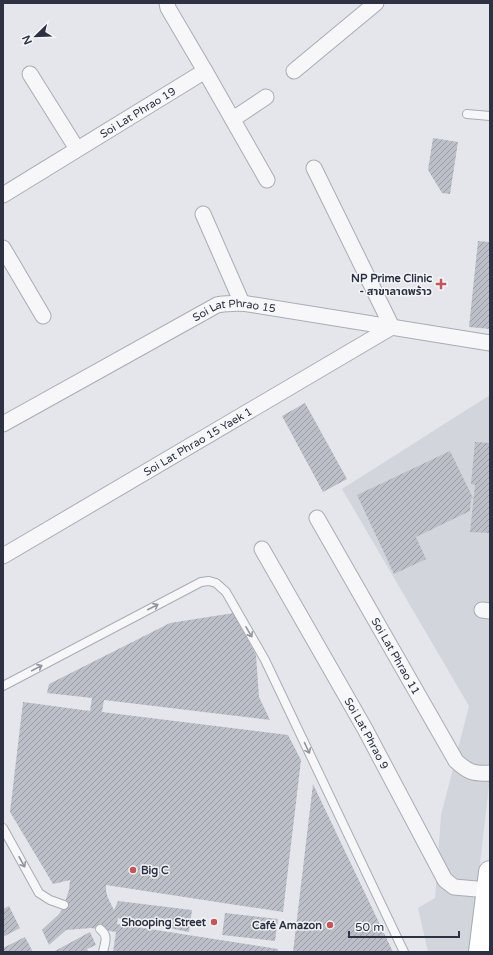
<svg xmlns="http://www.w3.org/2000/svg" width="493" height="955" viewBox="0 0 493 955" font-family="'Varela Round','Noto Sans Thai',sans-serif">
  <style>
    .built { fill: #d3d5dc }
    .building { fill: url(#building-hatch) }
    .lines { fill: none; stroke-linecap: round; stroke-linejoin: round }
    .service-casing { stroke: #a9acb5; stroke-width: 10 }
    .minor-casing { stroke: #a9acb5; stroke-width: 17 }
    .primary-casing { stroke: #a5a9b5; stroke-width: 24 }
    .service { stroke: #f7f7f9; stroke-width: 8 }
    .minor { stroke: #f7f7f9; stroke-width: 15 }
    .primary { stroke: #fff; stroke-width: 22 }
    .oneway { stroke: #92949e }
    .poi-dot { fill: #c2575b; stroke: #f4f5f8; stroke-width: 1.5 }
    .labels { text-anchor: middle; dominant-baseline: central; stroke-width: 3; stroke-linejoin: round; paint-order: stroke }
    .street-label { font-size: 11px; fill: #2d3242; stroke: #f4f5f8 }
    .poi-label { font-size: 11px; font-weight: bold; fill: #2d3242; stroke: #f4f5f8; text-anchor: end }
  </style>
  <defs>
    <pattern id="building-hatch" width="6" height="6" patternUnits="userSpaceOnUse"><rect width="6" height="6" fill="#bcbfc7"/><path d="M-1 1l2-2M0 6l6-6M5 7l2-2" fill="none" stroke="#999ca3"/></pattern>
  </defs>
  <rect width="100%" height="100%" fill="#e4e6eb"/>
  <!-- built -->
  <path class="built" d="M490 395V776L470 952H428L418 908 435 898 441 815 469 706 342 489Z"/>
  <!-- building -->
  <path class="building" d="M433 138 458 142 450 194 442 193 428 170Z
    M478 241 490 242V329L469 327Z
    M305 403 347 479 323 492 282 416Z
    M475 442 490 443V533L470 532 475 485 471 484Z
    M450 451 473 498 471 499 470 511 416 537 426 559 394 574 357 495Z
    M234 613 256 655 259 697 270 720 104 700 102 712 288 735 301 760 283 912 106 885V891L108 898 114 910 118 901 192 910 189 932 118 918 117 924 278 949V952H113L116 932 91 928 66 930 49 945 42 930 59 914 63 908 69 890 70 880 53 884 10 812 23 702 90 711 92 698 47 693 49 684 170 623Z
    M313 784 393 952H293Z
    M9 906 20 928 3 937V909Z
    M225 913 278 919 275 941 222 935Z
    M90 932 96 945 87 949 88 952H53Z
    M25 937 33 952H3V948Z"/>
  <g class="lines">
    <defs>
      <path id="service" d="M467 114 490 116
        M3 686 201 582 209 581 216 583 226 592 265 660 404 952
        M3 828 39 893 50 900 64 905
        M100 929C109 936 105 942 103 952"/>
      <g id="minor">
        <path d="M205 71 267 180"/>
        <path d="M294 71 376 3"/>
        <path d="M30 74 77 149"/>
        <path d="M233 119 266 97"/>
        <path id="s1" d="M3 195 205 71 168 8 167 3"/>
        <path d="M203 214 242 303"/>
        <path d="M3 248 43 316"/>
        <path id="s2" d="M3 424 217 305 223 304 242 303 490 343"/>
        <path id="s3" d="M317 518 456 761C468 772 473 774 490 773"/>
        <path id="s4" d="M262 549 365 729 445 880 454 887 488 890"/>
        <path id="s5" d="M3 556 392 327 314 168"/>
        <path d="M482 610 490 611"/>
      </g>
      <path id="primary" d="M480 952 490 872"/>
    </defs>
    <!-- service casing -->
    <use href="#service" class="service-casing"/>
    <!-- minor casing -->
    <use href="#minor" class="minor-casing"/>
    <!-- primary casing -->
    <use href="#primary" class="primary-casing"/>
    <!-- service -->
    <use href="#service" class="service"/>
    <!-- minor -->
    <use href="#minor" class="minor"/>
    <!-- primary -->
    <use href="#primary" class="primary"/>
  </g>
  <!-- one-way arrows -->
  <defs><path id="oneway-shaft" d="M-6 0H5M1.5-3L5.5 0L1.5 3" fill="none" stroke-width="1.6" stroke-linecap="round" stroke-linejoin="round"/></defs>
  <g class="oneway">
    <use href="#oneway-shaft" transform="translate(153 607) rotate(-27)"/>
    <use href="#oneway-shaft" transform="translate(249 632) rotate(60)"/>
    <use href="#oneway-shaft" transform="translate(37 668) rotate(-28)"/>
    <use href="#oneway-shaft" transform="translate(307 748) rotate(65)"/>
    <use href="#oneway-shaft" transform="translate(22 862) rotate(61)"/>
  </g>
  <!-- markers -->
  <g class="poi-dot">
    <path d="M439 278h4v4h4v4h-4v4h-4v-4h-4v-4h4z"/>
    <circle cx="133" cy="870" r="4"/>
    <circle cx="214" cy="922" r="4"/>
    <circle cx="330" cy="925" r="4"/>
  </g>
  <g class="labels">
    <!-- street labels -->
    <g class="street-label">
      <text stroke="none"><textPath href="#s1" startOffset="158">Soi Lat Phrao 19</textPath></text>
      <text stroke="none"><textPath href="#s2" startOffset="261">Soi Lat Phrao 15</textPath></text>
      <text stroke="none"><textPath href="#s5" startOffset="226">Soi Lat Phrao 15 Yaek 1</textPath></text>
      <text stroke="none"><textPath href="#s3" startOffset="159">Soi Lat Phrao 11</textPath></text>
      <text stroke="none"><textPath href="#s4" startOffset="212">Soi Lat Phrao 9</textPath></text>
    </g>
    <!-- poi labels -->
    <g class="poi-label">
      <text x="432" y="278">NP Prime Clinic<tspan x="432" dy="13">- สาขาลาดพร้าว</tspan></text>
      <text x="141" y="870" text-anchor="start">Big C</text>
      <text x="206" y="922">Shooping Street</text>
      <text x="322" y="925">Café Amazon</text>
    </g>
  </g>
  <!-- border -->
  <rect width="493" height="955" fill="none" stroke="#2d3242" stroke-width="8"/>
  <!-- north arrow -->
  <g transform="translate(36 36) rotate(247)" stroke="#f4f5f8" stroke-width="3" paint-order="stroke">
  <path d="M0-3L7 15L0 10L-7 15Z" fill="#2d3242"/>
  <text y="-6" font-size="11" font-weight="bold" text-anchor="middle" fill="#2d3242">N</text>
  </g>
  <!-- scale -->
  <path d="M349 931v6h110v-6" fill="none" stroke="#2d3242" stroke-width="2"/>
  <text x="355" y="931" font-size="12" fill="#2d3242" stroke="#f4f5f8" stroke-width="3" paint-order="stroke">50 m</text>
</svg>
